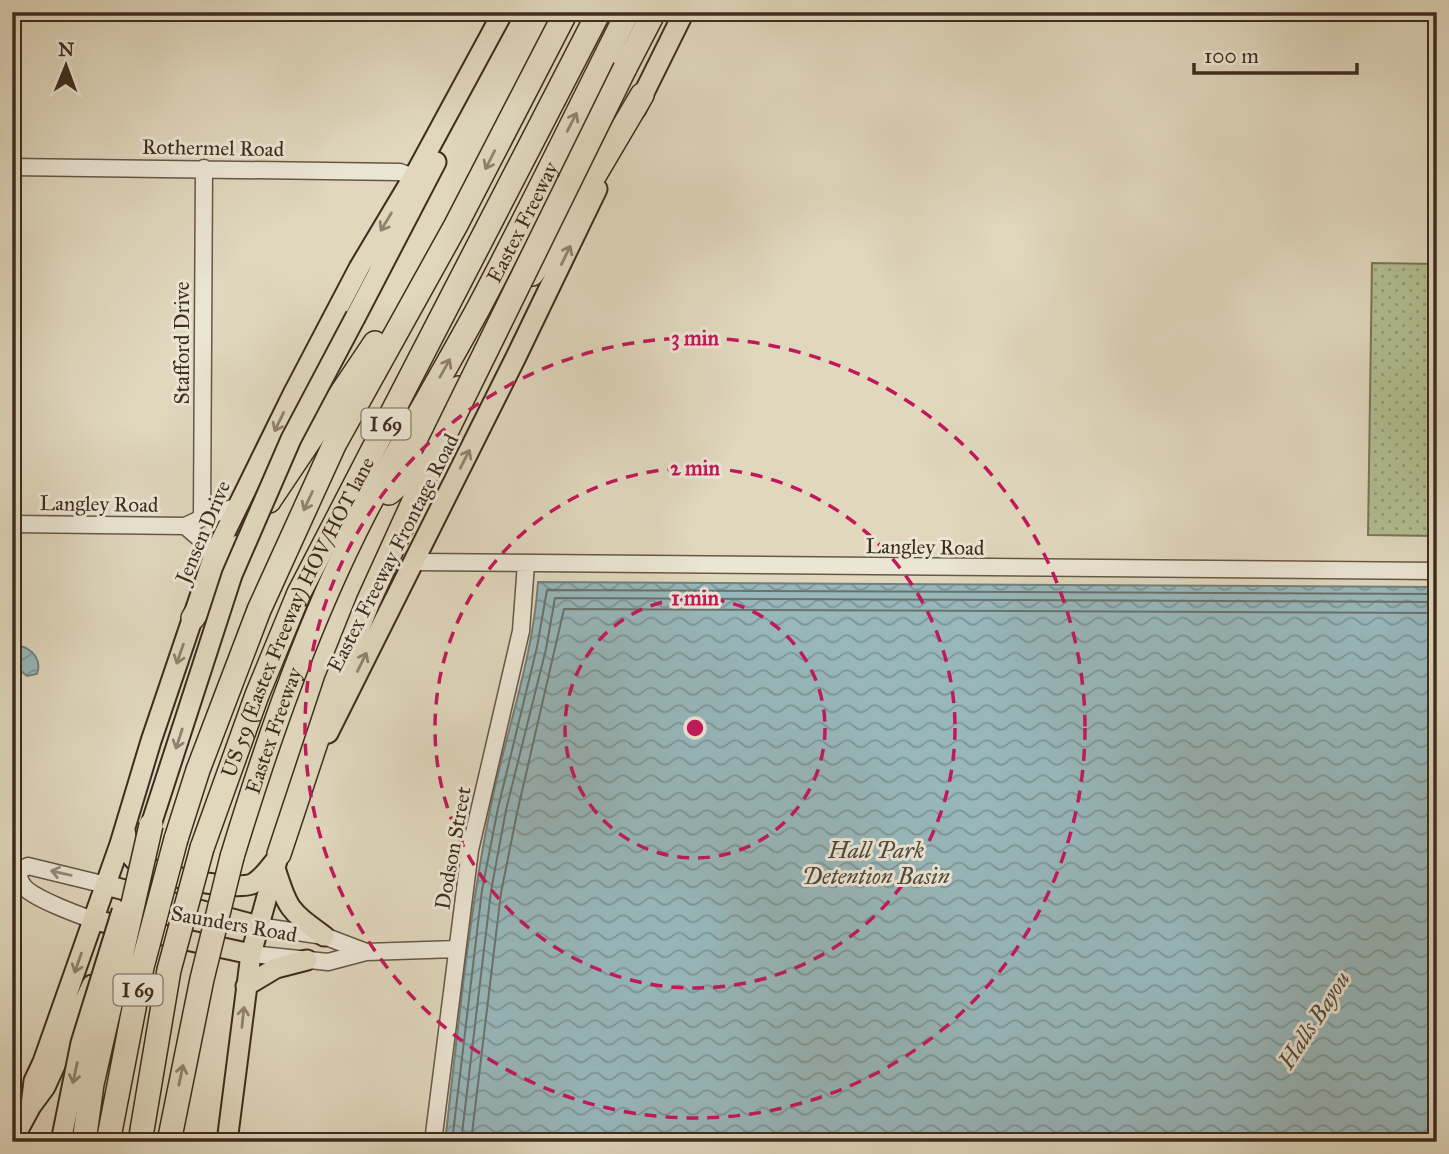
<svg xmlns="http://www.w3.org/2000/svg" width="1449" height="1154" viewBox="0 0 1449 1154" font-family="'IM FELL Great Primer',serif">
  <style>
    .grass { fill: url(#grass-dots); stroke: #787658; stroke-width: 2 }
    .water { fill: url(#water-waves); stroke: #73807c; stroke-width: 2 }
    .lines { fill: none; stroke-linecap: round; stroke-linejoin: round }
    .shore { stroke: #6a726c; stroke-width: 2 }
    .minor-casing { stroke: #665846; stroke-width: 19 }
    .major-casing { stroke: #3e2d1e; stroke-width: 23 }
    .highway-casing { stroke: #3e2d1e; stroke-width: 26 }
    .minor { stroke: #ebe5d4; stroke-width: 16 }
    .major { stroke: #e0d7bd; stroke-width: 19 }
    .highway { stroke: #e0d7bd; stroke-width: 23 }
    .major-bridge-casing { stroke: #3e2d1e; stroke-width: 23; stroke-linecap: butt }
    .highway-bridge-casing { stroke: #3e2d1e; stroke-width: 26; stroke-linecap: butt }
    .major-bridge { stroke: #e0d7bd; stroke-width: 19 }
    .highway-bridge { stroke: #e0d7bd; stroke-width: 23 }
    .oneway { stroke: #8f826e }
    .oneway2 { stroke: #948979 }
    .ring { fill: none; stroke: #c2185b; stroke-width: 3.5; stroke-dasharray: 12 9 }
    .labels { text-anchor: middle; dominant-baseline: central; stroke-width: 6; stroke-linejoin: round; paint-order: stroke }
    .shield { fill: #ebe5d4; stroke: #726455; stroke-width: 2 }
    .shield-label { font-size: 19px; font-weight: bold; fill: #3e2d1e }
    .street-label { font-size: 21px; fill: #3e2d1e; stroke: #ebe5d4 }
    .water-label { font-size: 23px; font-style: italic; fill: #50493d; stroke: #ebe5d4 }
    .centre { fill: #c2185b; stroke: #ebe5d4; stroke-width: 3.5 }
    .ring-label { font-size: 21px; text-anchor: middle; font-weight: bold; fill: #c2185b; stroke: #ebe5d4; stroke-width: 6; stroke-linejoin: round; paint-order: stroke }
  </style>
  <defs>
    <pattern id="grass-dots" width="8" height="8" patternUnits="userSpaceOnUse" patternTransform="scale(1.75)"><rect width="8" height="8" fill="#b2be91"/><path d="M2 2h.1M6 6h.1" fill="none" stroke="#929b76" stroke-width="1.8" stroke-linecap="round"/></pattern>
    <pattern id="water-waves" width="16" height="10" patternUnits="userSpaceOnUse" patternTransform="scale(1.75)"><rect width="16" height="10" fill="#97b7bb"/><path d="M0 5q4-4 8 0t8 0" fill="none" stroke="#7d9597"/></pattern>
  </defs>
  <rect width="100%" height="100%" fill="#e0d7bd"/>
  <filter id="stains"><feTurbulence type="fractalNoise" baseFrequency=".00286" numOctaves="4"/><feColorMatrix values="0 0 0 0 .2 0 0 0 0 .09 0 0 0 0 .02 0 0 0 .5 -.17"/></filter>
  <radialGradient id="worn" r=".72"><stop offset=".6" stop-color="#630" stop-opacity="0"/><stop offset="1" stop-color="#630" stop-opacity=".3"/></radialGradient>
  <!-- grass -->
  <path class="grass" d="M1372 263 1437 264V536L1368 535Z"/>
  <!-- water -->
  <path class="water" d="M538 582 1437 587V1142H445C458 1031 468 920 490 810 505 734 533 660 538 582Z
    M21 646C33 650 42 660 37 674L27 676 20 670 19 660 14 652Z"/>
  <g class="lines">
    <!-- shore -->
    <path class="shore" d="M452 1142 482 890 498 808 537 647 547 590 1437 594
      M461 1142 491 891 506 810 546 649 555 598 1437 602
      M471 1142 501 893 517 813 564 609 1437 613"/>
    <defs>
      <path id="minor" d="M12 167 400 172 413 177
        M202 518 204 168
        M12 524 185 526 202 518 238 506
        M185 526 206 544 214 555
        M414 562 1437 571
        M12 870C20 874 19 882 25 888 36 899 78 915 94 920
        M17 872 28 866 106 885
        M258 926 324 936 366 952
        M251 954 328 962 366 952 457 949
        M433 1142 470 850 521 631 526 564"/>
      <path id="major" d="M636 109 684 12
        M356 316 436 162
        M328 733 515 359 597 189
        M125 830C126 838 128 850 132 857 144 875 232 891 252 884 262 879 268 870 275 861
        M275 868C288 910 289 910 324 936
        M106 885 258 926
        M94 920 251 954
        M246 986 276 968 307 960
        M31 1106 34 1081 43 1062 120 844 151 741 214 555 293 394 359 268 418 169 503 12
        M12 1141 31 1106 45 1087 92 985
        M227 1142 251 954 278 857 284 842"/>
      <g id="highway">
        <path d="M625 68 654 12"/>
        <path d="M532 274 576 207 642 95"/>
        <path d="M389 493 396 487 459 388"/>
        <path d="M269 501 375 343"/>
        <path d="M193 618 239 547"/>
        <path d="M176 839 198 770 259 610 334 445 456 225 566 12"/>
        <path id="s1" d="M202 848 257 695 299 593 599 12"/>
        <path d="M279 854 336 682 368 602 433 459"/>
        <path id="s2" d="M232 857C268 739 309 621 365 512 401 444 441 377 478 309 530 211 578 111 628 12"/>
      </g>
    </defs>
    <!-- minor casing -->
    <use href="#minor" class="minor-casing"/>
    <!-- major casing -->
    <use href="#major" class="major-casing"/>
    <!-- highway casing -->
    <use href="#highway" class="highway-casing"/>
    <!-- minor -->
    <use href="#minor" class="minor"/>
    <!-- major -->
    <use href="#major" class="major"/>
    <!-- highway -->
    <use href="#highway" class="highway"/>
    <defs>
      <path id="major-bridge" d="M146 840 232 575 291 439 356 316
        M61 1142 81 1043 122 911"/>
      <path id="highway-bridge" d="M433 459 625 68
        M84 1142 92 1084 151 825
        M108 1142 142 967 176 839
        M140 1142 169 970 202 848
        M169 1142 202 979 232 857"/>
    </defs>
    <!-- major-bridge casing -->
    <use href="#major-bridge" class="major-bridge-casing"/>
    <!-- highway-bridge casing -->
    <use href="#highway-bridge" class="highway-bridge-casing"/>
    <!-- major-bridge -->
    <use href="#major-bridge" class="major-bridge"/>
    <!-- highway-bridge -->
    <use href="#highway-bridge" class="highway-bridge"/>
  </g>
  <!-- one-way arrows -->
  <defs><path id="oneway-shaft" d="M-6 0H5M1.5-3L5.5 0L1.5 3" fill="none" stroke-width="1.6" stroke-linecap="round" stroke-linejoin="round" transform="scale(1.75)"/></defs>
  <g class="oneway">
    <use href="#oneway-shaft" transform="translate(572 122) rotate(-63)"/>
    <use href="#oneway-shaft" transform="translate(490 160) rotate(117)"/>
    <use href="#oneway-shaft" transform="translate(386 222) rotate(121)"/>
    <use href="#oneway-shaft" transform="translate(566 255) rotate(-64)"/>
    <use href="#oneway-shaft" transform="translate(445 368) rotate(-61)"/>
    <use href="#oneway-shaft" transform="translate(279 422) rotate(116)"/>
    <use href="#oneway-shaft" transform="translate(465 459) rotate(-63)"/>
    <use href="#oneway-shaft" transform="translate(308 501) rotate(115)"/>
    <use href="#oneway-shaft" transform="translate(180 654) rotate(109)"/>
    <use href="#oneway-shaft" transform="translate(362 662) rotate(-64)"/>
    <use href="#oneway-shaft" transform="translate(179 739) rotate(108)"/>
    <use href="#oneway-shaft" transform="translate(78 963) rotate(109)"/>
    <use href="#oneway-shaft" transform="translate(243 1017) rotate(-84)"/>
    <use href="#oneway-shaft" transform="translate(75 1073) rotate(102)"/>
    <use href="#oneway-shaft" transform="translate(181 1075) rotate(-78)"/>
  </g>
  <use class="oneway2" href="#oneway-shaft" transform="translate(61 873) rotate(-167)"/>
  <!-- distance rings -->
  <g class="ring">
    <circle cx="695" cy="728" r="130"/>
    <circle cx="695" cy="728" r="260"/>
    <circle cx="695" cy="728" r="390"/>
  </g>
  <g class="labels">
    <!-- shield labels -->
    <g class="shield">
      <rect x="361.5" y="408.5" width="49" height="31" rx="5"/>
      <rect x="113.5" y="974.5" width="49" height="31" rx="5"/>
    </g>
    <g class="shield-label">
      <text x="386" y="424">I 69</text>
      <text x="138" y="990">I 69</text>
    </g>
    <!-- street labels -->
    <g class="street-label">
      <text transform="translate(213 148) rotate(1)">Rothermel Road</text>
      <text stroke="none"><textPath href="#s2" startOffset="700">Eastex Freeway</textPath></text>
      <text transform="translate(182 343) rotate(-90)">Stafford Drive</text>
      <text transform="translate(99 504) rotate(1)">Langley Road</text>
      <text transform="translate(203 532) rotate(-67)">Jensen Drive</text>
      <text transform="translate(925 547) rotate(1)">Langley Road</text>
      <text transform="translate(393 553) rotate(-63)">Eastex Freeway Frontage Road</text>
      <text stroke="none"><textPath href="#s1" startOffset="250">US 59 (Eastex Freeway) HOV/HOT lane</textPath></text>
      <text stroke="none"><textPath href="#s2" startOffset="133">Eastex Freeway</textPath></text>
      <text transform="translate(453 848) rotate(-80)">Dodson Street</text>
      <text transform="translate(234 924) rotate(10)">Saunders Road</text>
    </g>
    <!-- water labels -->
    <g class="water-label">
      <text x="876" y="850">Hall Park<tspan x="876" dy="26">Detention Basin</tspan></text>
      <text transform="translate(1314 1020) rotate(-57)">Halls Bayou</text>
    </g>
  </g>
  <circle cx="695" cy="728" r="10" class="centre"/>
  <g class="ring-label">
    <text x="695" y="345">3 min</text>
    <text x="695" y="475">2 min</text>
    <text x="695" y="605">1 min</text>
  </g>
  <!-- margin -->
  <rect width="1449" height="1154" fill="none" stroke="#e0d7bd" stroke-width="42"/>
  <rect x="14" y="14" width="1421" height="1126" fill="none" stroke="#3e2d1e" stroke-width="3.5"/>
  <rect x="21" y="21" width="1407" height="1112" fill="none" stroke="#3e2d1e" stroke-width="2"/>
  <!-- north arrow -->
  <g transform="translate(66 66) rotate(1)" stroke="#ebe5d4" stroke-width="5" paint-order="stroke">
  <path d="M0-5L12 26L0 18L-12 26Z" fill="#3e2d1e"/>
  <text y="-10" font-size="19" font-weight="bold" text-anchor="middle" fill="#3e2d1e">N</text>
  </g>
  <!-- scale -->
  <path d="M1194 63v10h163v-10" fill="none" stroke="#3e2d1e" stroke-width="3.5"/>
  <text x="1204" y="63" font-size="21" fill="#3e2d1e" stroke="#ebe5d4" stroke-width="5" paint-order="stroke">100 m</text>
  <rect width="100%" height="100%" filter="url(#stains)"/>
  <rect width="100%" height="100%" fill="url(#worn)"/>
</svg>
